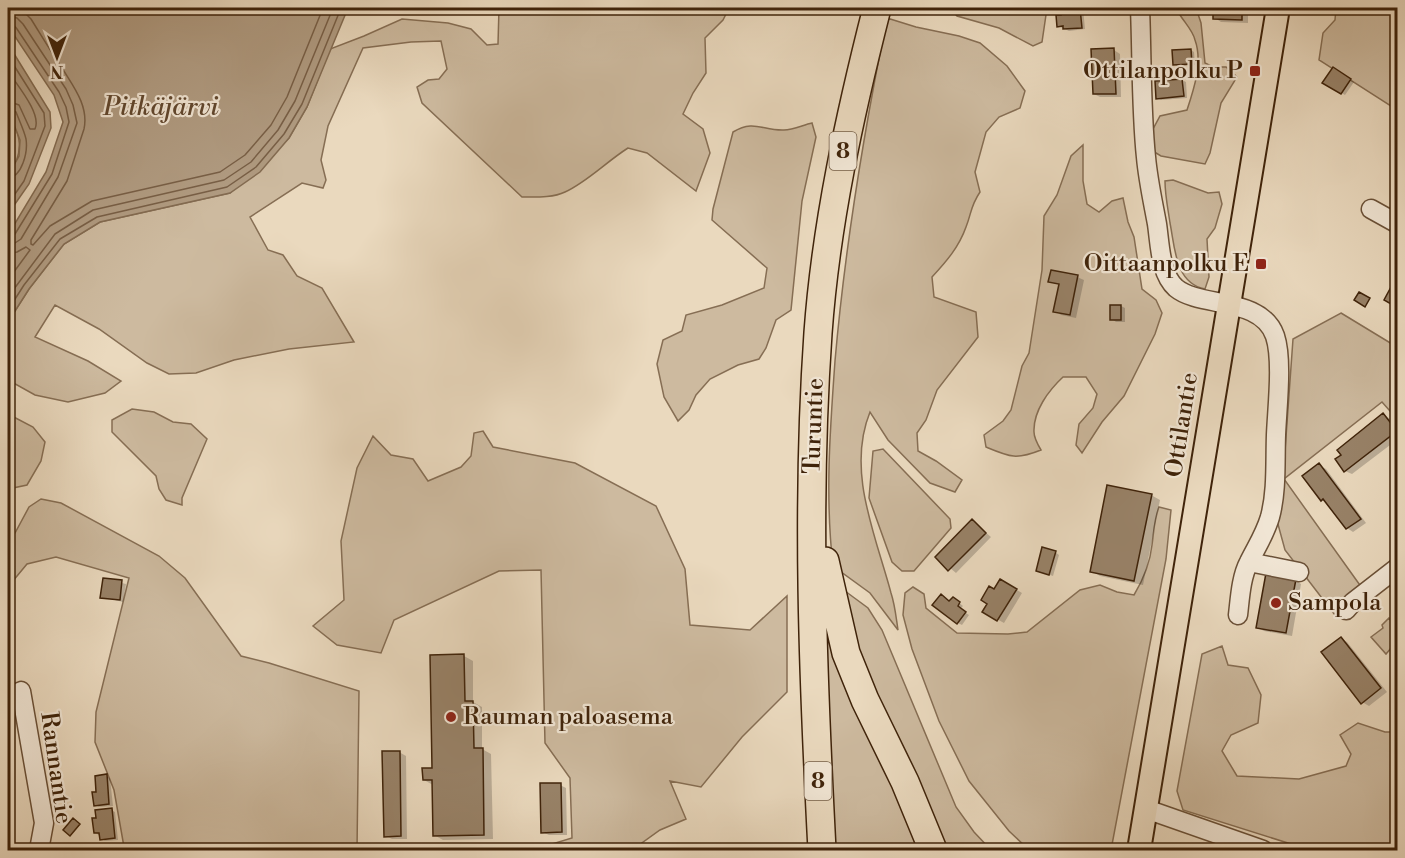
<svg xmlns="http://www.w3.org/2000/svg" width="1405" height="858" viewBox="0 0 1405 858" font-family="'Libre Bodoni',serif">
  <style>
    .green { fill: #cdba9f; stroke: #866e54; stroke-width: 1.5 }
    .water { fill: #b09b81; stroke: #836b51; stroke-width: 1.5 }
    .shadow { fill: #0003 }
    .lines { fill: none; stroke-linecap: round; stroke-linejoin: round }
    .shore { stroke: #785f46; stroke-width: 1.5 }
    .building { fill: #988268; stroke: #3f230a; stroke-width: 1.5 }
    .minor-casing { stroke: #6a5037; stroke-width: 21 }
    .major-casing { stroke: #3f230a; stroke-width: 26 }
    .highway-casing { stroke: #3f230a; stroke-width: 30 }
    .minor { stroke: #f1e6d5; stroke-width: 18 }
    .major { stroke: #ead9be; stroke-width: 22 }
    .highway { stroke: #ead9be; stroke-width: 27 }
    .poi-dot { fill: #8f2418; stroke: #f1e6d5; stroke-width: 2 }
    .labels { text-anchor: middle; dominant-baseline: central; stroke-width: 4.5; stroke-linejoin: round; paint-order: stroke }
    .shield { fill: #f1e6d5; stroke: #745e47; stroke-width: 1.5 }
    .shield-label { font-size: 22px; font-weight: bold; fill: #3f230a }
    .poi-label { font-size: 24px; fill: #3f230a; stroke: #f1e6d5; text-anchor: end }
    .street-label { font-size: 24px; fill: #3f230a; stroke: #f1e6d5 }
    .water-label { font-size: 26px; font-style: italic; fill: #61472e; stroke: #f1e6d5 }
  </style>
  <rect width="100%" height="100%" fill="#ead9be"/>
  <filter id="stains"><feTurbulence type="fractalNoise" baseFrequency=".00333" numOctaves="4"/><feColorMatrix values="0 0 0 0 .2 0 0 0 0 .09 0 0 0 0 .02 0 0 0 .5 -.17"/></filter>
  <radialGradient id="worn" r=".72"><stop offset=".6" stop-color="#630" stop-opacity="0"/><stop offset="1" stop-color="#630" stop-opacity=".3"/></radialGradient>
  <!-- green -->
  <path class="green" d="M499 8H729L723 20 705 38 706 73 693 93 683 114 703 129 710 153 696 191 647 153 628 148C606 162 587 182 565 192 553 198 535 197 522 197L422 103 417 87 428 80 439 79 447 69 441 41 411 42 363 48 328 126 321 160 326 180 323 188 302 183 250 217 268 250 283 255 297 276 322 288 354 342 289 349 234 360 196 373 169 374 147 363 99 329 55 305 35 337 88 361 121 381 105 393 68 402 35 395 10 381 8 384V322L29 289 64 244 100 222 230 193 289 138 307 107 330 49 364 36 402 19 448 23 471 29 487 45 498 44Z
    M950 8H1047L1042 42 1033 46 999 28 957 16Z
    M1181 8H1196L1201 23 1205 63 1213 67H1226L1237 77 1221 103 1210 153 1205 164 1161 156 1151 150 1152 131 1160 116 1187 110C1194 89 1203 62 1195 40 1193 31 1185 23 1180 15Z
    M1336 8H1397V110L1319 60 1323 33 1335 20Z
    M887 18 916 27 959 36 980 43 1007 66 1025 91 1020 108 999 117 986 132 975 172 980 192C970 207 972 212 966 227 959 247 946 262 932 277L934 297 976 312 978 337 937 390 926 420 917 433 918 451 936 461 962 480 955 492 930 483 888 440 870 412C846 471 876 536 891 593 895 605 896 617 898 630L870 593 833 566C825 497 830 430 835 361 845 246 864 131 887 18Z
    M8 109C20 135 26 151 8 176Z
    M812 123 816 137 802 201 791 310 776 320 766 348 759 359 738 365 710 379 696 395 689 410 678 421 664 397 657 364 663 340 682 331 686 315 722 305 764 288 767 268 712 220 713 209 733 132C754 119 763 131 784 130 793 130 803 125 812 123Z
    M1083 145V181L1087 204 1099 212 1112 201 1123 198 1128 222 1134 237 1142 289 1156 300 1162 313 1155 334 1124 396 1102 422 1082 453 1076 445 1079 424 1093 408 1097 394 1086 377H1063C1049 390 1033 411 1034 432 1034 438 1038 445 1041 450 1016 460 1010 457 986 447L984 435 1003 421 1011 410 1022 366 1029 353 1042 270 1044 216 1057 195 1071 156Z
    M1173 180 1208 193 1219 192 1222 204 1215 228 1207 239 1209 277 1205 289C1175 283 1175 248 1170 223 1168 209 1165 195 1165 181Z
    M1341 313 1397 347 1398 420 1382 402 1284 479 1362 588 1335 615 1285 550 1276 517 1283 479 1293 339Z
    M132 409 154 412 173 422 191 424 207 439 182 498V505L166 500 159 489 156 476 112 432V420Z
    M8 414 33 427 45 442 41 461 27 485 8 489Z
    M483 431 493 447 575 463 656 506 685 569 690 625 750 630 787 596V692L742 737 701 787 670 781 686 819 660 830 632 850H542V847L572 838 570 778 545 743 541 570 499 571 394 620 381 653 337 645 313 626 344 600 341 541 357 468 373 436 391 455 413 459 428 481 461 467 471 456 474 433Z
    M883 449 950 519 951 528 914 571H902L892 562 869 498 873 451Z
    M41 499 61 503 159 556 185 578 241 656 269 663 359 691 357 850H143L124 847 114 790 95 742 96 712 129 578 56 557 27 564 8 587V533H15L29 507Z
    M1159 507 1171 510 1166 559 1111 850H1029L1009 831 969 781 939 721 912 649 903 615 905 593 913 587 924 594 926 608 957 633 1008 634 1027 632 1080 590 1100 585 1117 592 1134 595C1143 580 1150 564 1152 545 1154 531 1154 520 1159 507Z
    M845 591 868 608 882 630 956 807 974 832 991 850H940L857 664Z
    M822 600 923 850H830Z
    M1389 618 1397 630V641L1386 654 1371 637 1383 628 1382 625Z
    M1222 646 1228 665 1248 668 1261 695 1258 723 1231 735 1222 751 1237 776 1299 779 1346 766 1351 754 1340 735 1358 723 1385 732H1397V850H1310L1183 810 1177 791 1202 654Z"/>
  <!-- water -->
  <path class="water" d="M8 8H348L307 107 289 138 260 172 230 193 100 222 64 244 29 289 8 322V235L46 172 63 122 54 95 8 26Z
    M8 44 50 112 51 128 29 184 8 214V176L19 156 20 140 8 109Z"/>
  <!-- shadow -->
  <path class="shadow" d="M1062 8H1083L1085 29 1069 31 1058 26 1062 16Z
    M1105 8H1124V11H1109Z
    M1215 8H1248V23L1221 22 1215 18Z
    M1114 50 1120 54 1121 97H1100L1094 94Z
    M1191 50 1194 52 1195 65 1178 66 1174 64Z
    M1333 69 1354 82 1345 95 1325 82Z
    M1182 80 1186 82 1187 98 1161 100 1157 98Z
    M1077 277 1084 280 1076 318 1061 315 1055 311 1060 285 1050 281Z
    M1121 306 1125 308V322H1116L1112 319Z
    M1384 415 1390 419 1398 429V439L1352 474 1345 471 1343 455Z
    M1319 465 1326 469 1366 523 1353 532 1347 528 1328 503 1322 500Z
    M1151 495 1160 500 1143 585 1100 576 1092 571Z
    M972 521 991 537 956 573 937 557Z
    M1055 552 1059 555 1053 576 1037 570Z
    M104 579 126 584 123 602 102 597Z
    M1295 580 1301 584 1292 636 1264 631 1258 628Z
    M1001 581 1022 593 1004 623 984 612Z
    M957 601 963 606 960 609 969 615 962 625 958 623 950 602Z
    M1341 639 1347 642 1387 692 1369 706 1362 702Z
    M464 656 473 661V702L482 707V749L491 754 493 839 443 840 434 835 433 785 424 780 433 769Z
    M399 752 406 756 407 839H392L386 836Z
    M106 776 110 778 113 806 99 807 95 805Z
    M560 785 566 788 567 835H549L542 832Z
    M111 810 115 812 118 840 105 841 95 832Z"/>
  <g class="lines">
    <!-- shore -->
    <path class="shore" d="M16 8 23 11 31 19C41 35 51 52 62 68 73 86 89 106 84 129L67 181 31 240V244L33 245 50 226 92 201 220 172 245 155 271 125 287 97 323 8
      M8 16 17 18 23 24 66 89 73 105 77 123 58 177 21 239 15 243 8 245
      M8 23 13 24 17 29 59 92 66 107 69 122 52 174 15 234 8 237
      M8 56 44 113 45 126 24 181 8 204
      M8 71C17 85 42 114 35 129H30L19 105 8 101
      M8 108 16 112C19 120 24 130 26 139 28 152 22 177 8 178
      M8 254 17 252 26 247 30 250 8 280
      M8 297 55 234 93 210 224 180 251 162 278 130 295 101 333 8
      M8 310 24 285 60 239 97 217 227 187 256 167 284 134 302 104 341 8"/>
  </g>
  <!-- building -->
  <path class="building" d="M1060 8H1080L1082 28 1063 29V26L1057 27 1056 15H1061Z
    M1213 8H1242V20L1213 19Z
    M1114 48 1116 94H1093L1091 49Z
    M1191 49 1192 64 1173 65 1172 50Z
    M1333 67 1351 79 1341 94 1322 83Z
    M1182 79 1184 96 1156 99 1155 81Z
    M1051 270 1078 275 1070 315 1053 312 1059 284 1048 282Z
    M1391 287 1398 291V308L1384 300Z
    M1359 292 1370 298 1365 307 1354 300Z
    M1110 305H1121V320H1110Z
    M1383 413 1397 431 1344 472 1335 459 1341 455 1337 450Z
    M1319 463 1361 519 1346 529 1323 499 1321 501 1302 476Z
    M1107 485 1152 494 1134 581 1090 572Z
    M972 519 986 533 948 571 935 557Z
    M1042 547 1056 551 1049 575 1036 571Z
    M1266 573 1296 579 1286 633 1256 628Z
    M103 578 122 580 120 600 100 598Z
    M1000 579 1017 589 997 621 982 612 987 604 981 600 989 586 994 589Z
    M941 594 949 601 953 597 960 602 958 606 966 612 957 624 932 605Z
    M1341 637 1381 688 1361 704 1321 652Z
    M464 654 465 701H473L474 748H483L484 835 433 836 432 780H423L422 768H432L430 655Z
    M382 751H400L401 836 384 837Z
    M107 774 109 804 94 806 92 792H96L95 776Z
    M540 783H561L562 832 541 833Z
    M112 808 115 838 100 840 99 833H94L92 818H96L95 810Z
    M73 818 80 824 70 836 63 830Z"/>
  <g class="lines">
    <defs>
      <path id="minor" d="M1140 8C1142 56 1141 110 1146 157 1148 180 1153 202 1157 224 1160 244 1160 274 1176 288 1200 308 1261 296 1275 336 1283 360 1277 409 1276 435 1275 462 1277 491 1270 517 1265 534 1257 546 1249 562 1241 577 1240 598 1238 615
        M1371 209 1398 224
        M1249 562 1299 572
        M1346 610 1353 602 1398 567
        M21 691 44 823 39 850
        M1146 809 1263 850"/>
      <path id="major" d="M1139 850 1278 8"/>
      <path id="highway" d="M825 561 846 653 865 700 905 782 933 850
        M822 850C813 678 806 505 818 333 826 223 850 114 877 8"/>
    </defs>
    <!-- minor casing -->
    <use href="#minor" class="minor-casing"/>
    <!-- major casing -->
    <use href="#major" class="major-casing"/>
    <!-- highway casing -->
    <use href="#highway" class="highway-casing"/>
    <!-- minor -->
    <use href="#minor" class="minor"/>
    <!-- major -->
    <use href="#major" class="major"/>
    <!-- highway -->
    <use href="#highway" class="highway"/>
  </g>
  <!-- markers -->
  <g class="poi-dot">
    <rect x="1249" y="65" width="12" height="12" rx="3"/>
    <rect x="1255" y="258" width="12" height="12" rx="3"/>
    <circle cx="1276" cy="603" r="6"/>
    <circle cx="451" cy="717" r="6"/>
  </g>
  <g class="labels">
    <!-- shield labels -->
    <g class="shield">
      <rect x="829.5" y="132" width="27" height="38" rx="4.5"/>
      <rect x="804.5" y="762" width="27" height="38" rx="4.5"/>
    </g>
    <g class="shield-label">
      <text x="843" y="151">8</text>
      <text x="818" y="781">8</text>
    </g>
    <!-- poi labels -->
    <g class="poi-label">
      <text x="1243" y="71">Ottilanpolku P</text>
      <text x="1249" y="264">Oittaanpolku E</text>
      <text x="1288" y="603" text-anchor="start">Sampola</text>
      <text x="463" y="717" text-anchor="start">Rauman paloasema</text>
    </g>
    <!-- street labels -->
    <g class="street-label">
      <text transform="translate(1182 425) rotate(-81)">Ottilantie</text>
      <text transform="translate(814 426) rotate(-88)">Turuntie</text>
      <text transform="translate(56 768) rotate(82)">Rannantie</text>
    </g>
    <!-- water labels -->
    <g class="water-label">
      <text x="161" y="107">Pitkäjärvi</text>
    </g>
  </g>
  <!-- margin -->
  <rect width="1405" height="858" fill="none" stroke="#ead9be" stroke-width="30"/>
  <rect x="9" y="9" width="1387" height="840" fill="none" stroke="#3f230a" stroke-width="3"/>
  <rect x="15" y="15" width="1375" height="828" fill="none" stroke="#3f230a" stroke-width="1.5"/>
  <!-- north arrow -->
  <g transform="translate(57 57) rotate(180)" stroke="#f1e6d5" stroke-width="4.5" paint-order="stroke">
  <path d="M0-4.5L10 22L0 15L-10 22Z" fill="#3f230a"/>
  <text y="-9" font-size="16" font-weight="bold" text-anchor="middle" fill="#3f230a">N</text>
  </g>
  <rect width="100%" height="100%" filter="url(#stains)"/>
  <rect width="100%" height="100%" fill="url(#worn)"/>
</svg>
